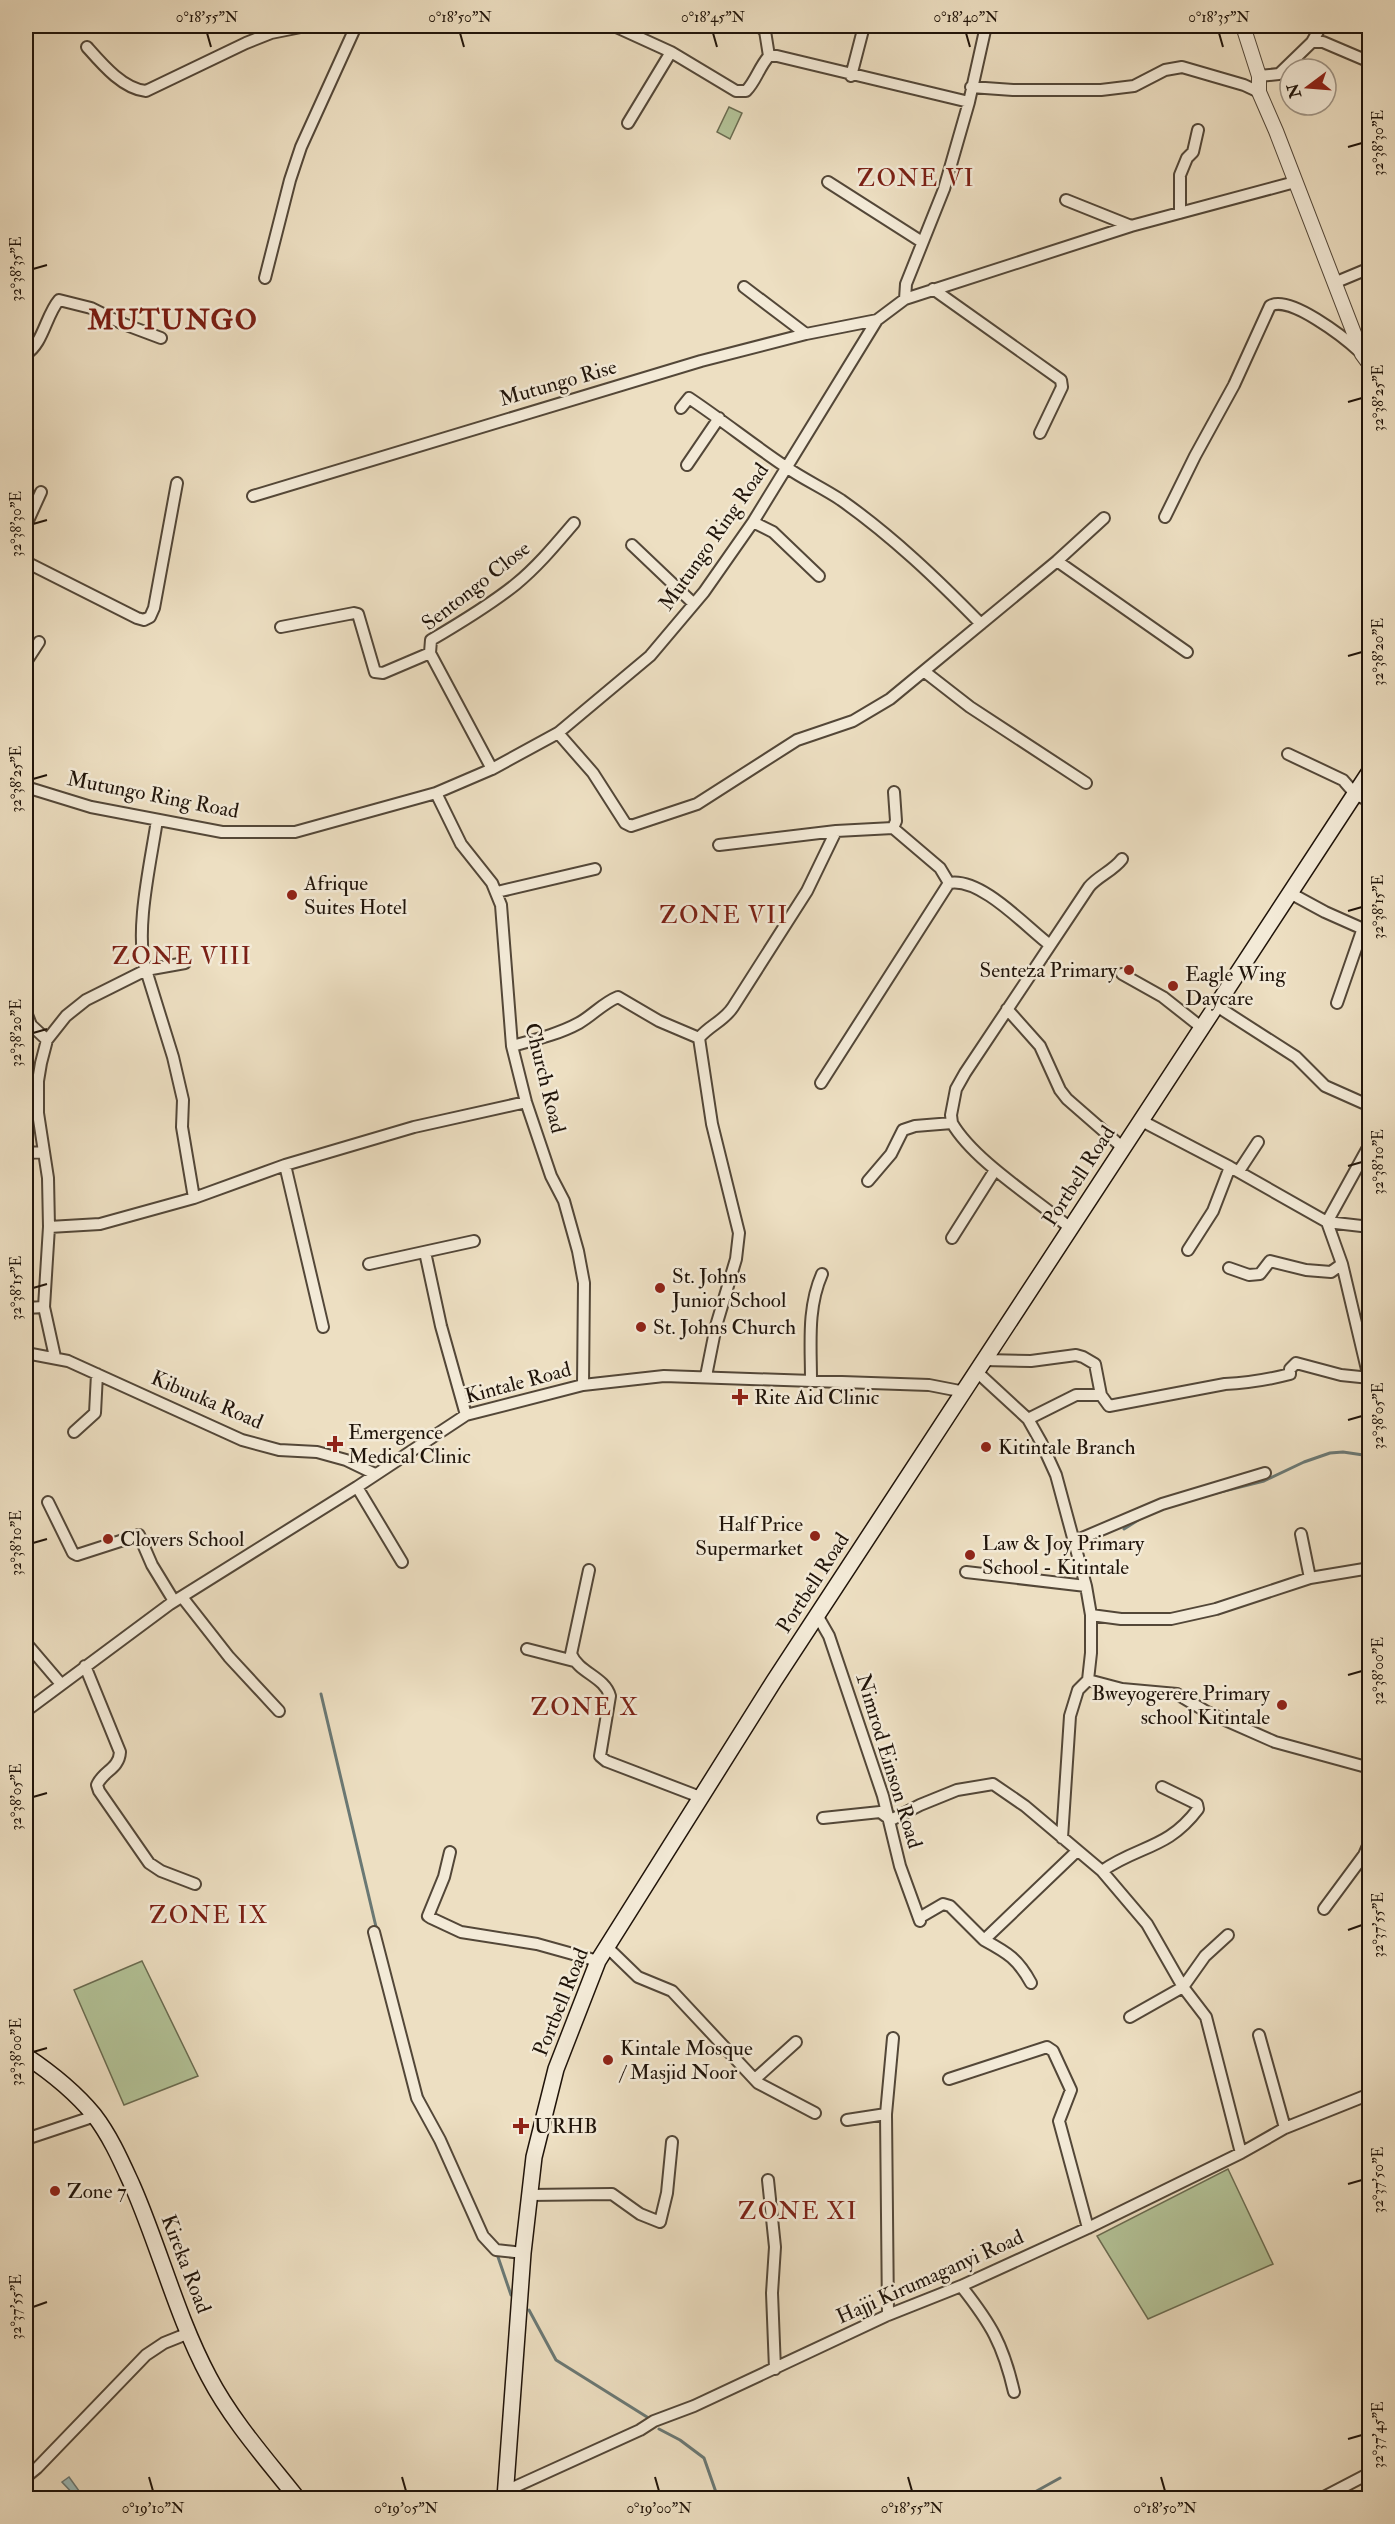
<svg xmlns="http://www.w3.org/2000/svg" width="1395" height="2524" viewBox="0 0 1395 2524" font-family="'IM FELL Double Pica',serif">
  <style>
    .green { fill: #b3c398; stroke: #6a6c51; stroke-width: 1.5 }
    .water { fill: #9bbbba; stroke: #6a7874; stroke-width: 1.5 }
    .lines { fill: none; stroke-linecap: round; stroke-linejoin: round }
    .stream { stroke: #6a7874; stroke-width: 3 }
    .minor-casing { stroke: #534738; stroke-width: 14 }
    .tertiary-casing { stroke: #534738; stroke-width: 16 }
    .secondary-casing { stroke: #20140a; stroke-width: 18 }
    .minor { stroke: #f3ead7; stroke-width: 10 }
    .tertiary { stroke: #f3ead7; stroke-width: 14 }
    .secondary { stroke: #f3ead7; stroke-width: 15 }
    .ticks { fill: none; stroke: #20140a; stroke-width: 2 }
    .poi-dot { fill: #8f2418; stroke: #f3ead7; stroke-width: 2 }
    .labels { text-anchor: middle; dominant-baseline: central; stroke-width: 5; stroke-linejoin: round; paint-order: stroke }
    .street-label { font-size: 21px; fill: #20140a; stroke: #f3ead7 }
    .poi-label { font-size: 21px; fill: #20140a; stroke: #f3ead7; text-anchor: start }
    .quarter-label { font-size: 24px; letter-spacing: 1.5px; fill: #7a1f14; stroke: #f3ead7 }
    .district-label { font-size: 27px; font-weight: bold; letter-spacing: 1.5px; fill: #7a1f14; stroke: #f3ead7 }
    .neatline { fill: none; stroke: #20140a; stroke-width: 2 }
    .ticks-label { font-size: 15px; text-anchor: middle; fill: #20140a }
  </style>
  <rect width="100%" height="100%" fill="#eddfc2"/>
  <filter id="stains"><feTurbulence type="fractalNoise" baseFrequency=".00333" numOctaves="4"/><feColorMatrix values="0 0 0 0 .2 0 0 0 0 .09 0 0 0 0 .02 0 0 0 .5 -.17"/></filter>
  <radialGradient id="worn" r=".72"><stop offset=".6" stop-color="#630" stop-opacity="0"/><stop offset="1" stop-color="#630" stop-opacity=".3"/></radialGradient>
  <!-- green -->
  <path class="green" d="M729 107 742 113 730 139 717 132Z
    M142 1961 198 2076 124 2105 74 1990Z
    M1228 2169 1273 2264 1148 2319 1097 2236Z"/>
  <!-- water -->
  <path class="water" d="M69 2477 82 2495 77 2498 62 2482Z"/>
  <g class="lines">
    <!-- stream -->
    <path class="stream" d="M1208 1495 1264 1481 1304 1462 1330 1453 1343 1452 1370 1456
      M1124 1529 1143 1517
      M321 1694 377 1931
      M420 2091 427 2107
      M497 2254 511 2295
      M529 2310 556 2360 647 2417
      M659 2429 680 2440 704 2458 718 2498
      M893 2498 910 2492 934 2498
      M1024 2498 1060 2478"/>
    <defs>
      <path id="minor" d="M614 26 671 52
        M759 26 765 31 769 56
        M1312 42H1323L1370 62
        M87 47C102 64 123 89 146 91L246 43 271 33 306 26
        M851 76 864 26
        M1259 76 1279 74 1312 42 1321 26
        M971 87 1013 90H1101L1134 86 1165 70 1182 67 1244 85 1259 92
        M628 123 671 52 736 91H746C756 81 759 67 769 56H777L969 102
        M828 182 922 242
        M1066 200 1131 226
        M1180 213V175L1187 158 1193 152 1198 130
        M265 278 290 180 301 147 356 26
        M1334 283 1370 268
        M744 287 806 334
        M933 289 1061 380 1062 387 1040 433
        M905 299 906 284 944 189 969 102 986 26
        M26 354C43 344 46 315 59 300L91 308 121 323 161 338
        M681 408 689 398C722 420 753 445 786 467 803 479 823 488 841 500 892 536 937 579 981 624
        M687 465 719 418
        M253 496 701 361 806 334 877 320
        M1165 517 1195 456 1234 385 1270 306C1289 294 1345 338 1360 352
        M753 522 773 532 819 576
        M26 525 41 492
        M632 545 694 604
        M1057 561 1187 652
        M26 562 137 618 144 620 150 617 154 608 177 483
        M281 627 354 613 358 614 375 672 383 673 430 653
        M26 662 39 642
        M925 672 970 707 1086 783
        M558 733 593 773 625 823 631 826 697 804 797 740 853 721 890 699 1057 561 1104 518
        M1288 754 1343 780 1356 795 1370 801
        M492 769 430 653 431 640C460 623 490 605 516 584 538 566 556 544 574 523
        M26 787 91 807 222 832H295L436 793 492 769 558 733 650 656 704 592 753 522 877 320 905 299 1131 226 1295 182
        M436 793 461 844 492 883 501 905 512 1046 526 1102 551 1176 564 1201 578 1251 584 1283 583 1385
        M893 828 896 821 894 792
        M719 845 836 831 893 828 940 868 949 883
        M497 892 595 869
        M1290 893 1325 912 1370 932
        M185 963 146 970 173 1057 183 1100 182 1127 194 1198
        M1122 974 1163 997 1201 1027
        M1337 1003 1363 928
        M1215 1005 1296 1057 1325 1086 1370 1106
        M1007 1009 1040 1046 1060 1090 1067 1099 1122 1147
        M26 1012 31 1025 47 1040
        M512 1046C534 1040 559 1034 579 1023 593 1015 603 1003 618 997L659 1021 699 1038
        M821 1083 949 883C981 877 1025 926 1050 945
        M1140 1120 1230 1167 1327 1222 1370 1227
        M952 1123 951 1115 956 1089 965 1073 1089 887C1098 876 1113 871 1122 859
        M26 1153 44 1152
        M285 1165 323 1327
        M1239 1171 1258 1142
        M868 1181 891 1154 903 1130 915 1126 952 1123C974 1161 1036 1199 1070 1228
        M49 1227 100 1224 194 1198 285 1165 414 1127 526 1102
        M952 1238 995 1170
        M1188 1250 1213 1211 1230 1167
        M425 1252 441 1326 466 1415
        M369 1264 474 1241
        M1229 1268 1249 1275 1260 1274 1270 1261 1306 1270 1331 1272 1342 1264
        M26 1308 44 1307
        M26 1353 68 1361 242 1440 279 1450 317 1452 346 1460 375 1474
        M55 1357 44 1307 49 1227 48 1178 38 1113V1081L41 1063 47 1040 66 1016 86 1000 146 970C134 932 151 861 157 820
        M984 1360 1031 1361 1076 1355 1083 1357 1095 1364 1101 1395 1109 1406 1225 1384C1248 1383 1267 1380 1290 1374V1369L1296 1363 1341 1375 1370 1378
        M977 1372 1028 1419 1041 1442 1056 1475 1086 1586 1091 1615V1653L1088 1680 1078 1690 1070 1716 1062 1838
        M706 1376 716 1326 736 1259 739 1233 712 1124 699 1038C710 1025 724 1021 733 1007L807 891 836 831
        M1369 1378 1342 1264 1327 1222 1370 1144
        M811 1380C811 1344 807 1308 822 1274
        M1028 1419 1076 1395H1101
        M74 1432 95 1413 97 1374
        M357 1487 402 1562
        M48 1502 73 1553 77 1555 139 1535 152 1565 174 1601
        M1301 1534 1310 1578
        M1075 1541 1162 1504 1265 1473
        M589 1570 571 1654C579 1673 605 1677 610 1696L600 1756 606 1761 700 1797
        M966 1572 1086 1586
        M182 1597 229 1657 279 1711
        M817 1615 829 1636 883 1796 900 1866 920 1921
        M1091 1615 1121 1619H1171L1216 1609 1310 1578 1370 1568
        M26 1643 61 1684
        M527 1649 574 1661
        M85 1666 120 1752C119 1769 103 1771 97 1785L99 1791 149 1863 161 1871 195 1884
        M1088 1680 1122 1689 1177 1694 1207 1712 1275 1742 1370 1768
        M26 1711 170 1604 357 1487 466 1415 583 1385 664 1376 929 1385 965 1392
        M823 1818 880 1812 891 1820 920 1805 957 1790 993 1784 1025 1806 1102 1871 1147 1924 1183 1987 1206 2017 1241 2153
        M450 1852 444 1877 428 1916 431 1918 461 1932 537 1944 598 1961
        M1102 1871C1139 1845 1167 1850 1198 1809L1197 1804 1162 1787
        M1324 1909 1364 1855 1370 1841
        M919 1918 943 1904 950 1906 984 1940 1077 1851
        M374 1932 417 2098 440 2140 483 2236 496 2250 523 2253
        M984 1940C1008 1953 1018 1959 1031 1983
        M606 1946 638 1977 672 1991 758 2083 815 2113
        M1130 2017 1183 1987 1205 1956 1228 1935
        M1259 2035 1285 2128
        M755 2079 796 2042
        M949 2079 1047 2047 1053 2051 1071 2090 1059 2121 1088 2228
        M847 2120 886 2114
        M26 2139 95 2116
        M768 2180 775 2247 772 2293 775 2369
        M529 2195 612 2194 640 2214 660 2222 667 2193 672 2142
        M961 2286C991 2324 1003 2344 1014 2392
        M888 2315 886 2114 893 2038
        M26 2477 37 2468 146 2355 164 2343 189 2333
        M506 2491 640 2430 654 2421 694 2406 888 2315 961 2286 1088 2228 1241 2153 1285 2128 1370 2094
        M1322 2498 1370 2473"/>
      <path id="tertiary" d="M1243 26 1259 76V92L1276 131 1362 354 1370 365"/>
      <path id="secondary" d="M26 2056C50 2072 75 2092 94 2115 111 2137 122 2163 133 2187 160 2249 177 2317 209 2377 232 2421 267 2460 297 2498
        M505 2498 523 2253 534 2157 556 2069 598 1961 774 1681 1370 771"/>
    </defs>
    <!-- minor casing -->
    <use href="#minor" class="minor-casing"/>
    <!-- tertiary casing -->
    <use href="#tertiary" class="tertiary-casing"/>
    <!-- secondary casing -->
    <use href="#secondary" class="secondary-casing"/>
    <!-- minor -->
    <use href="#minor" class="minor"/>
    <!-- tertiary -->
    <use href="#tertiary" class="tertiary"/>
    <!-- secondary -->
    <use href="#secondary" class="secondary"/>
  </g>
  <!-- ticks -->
  <path class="ticks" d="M207 33 211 47M460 33 464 47M713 33 717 47M966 33 970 47M1219 33 1223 47M1348 147 1362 143M33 269 47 265M1348 402 1362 398M33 524 47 520M1348 656 1362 652M33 779 47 775M1348 911 1362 907M33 1033 47 1029M1348 1166 1362 1162M33 1288 47 1284M1348 1420 1362 1416M33 1543 47 1539M1348 1675 1362 1671M33 1797 47 1793M1348 1930 1362 1925M33 2052 47 2048M1348 2184 1362 2180M33 2307 47 2302M1348 2439 1362 2435M149 2477 153 2491M402 2477 406 2491M655 2477 659 2491M908 2477 912 2491M1161 2477 1165 2491"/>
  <!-- markers -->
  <g class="poi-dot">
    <circle cx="292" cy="895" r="6"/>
    <circle cx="1129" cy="970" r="6"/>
    <circle cx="1173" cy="986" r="6"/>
    <circle cx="660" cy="1288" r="6"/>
    <circle cx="641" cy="1327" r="6"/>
    <path d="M737 1388h6v6h6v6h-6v6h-6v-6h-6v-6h6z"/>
    <path d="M332 1435h6v6h6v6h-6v6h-6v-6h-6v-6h6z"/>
    <circle cx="986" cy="1447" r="6"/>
    <circle cx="815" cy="1536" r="6"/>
    <circle cx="108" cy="1539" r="6"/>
    <circle cx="970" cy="1555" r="6"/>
    <circle cx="1282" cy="1705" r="6"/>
    <circle cx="608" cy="2060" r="6"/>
    <path d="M518 2117h6v6h6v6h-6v6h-6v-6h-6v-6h6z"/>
    <circle cx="55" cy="2191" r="6"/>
  </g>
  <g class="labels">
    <!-- street labels -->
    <g class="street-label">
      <text transform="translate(558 383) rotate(-16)">Mutungo Rise</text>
      <text transform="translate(714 537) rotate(-55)">Mutungo Ring Road</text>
      <text transform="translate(476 586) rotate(-38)">Sentongo Close</text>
      <text transform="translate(153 795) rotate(11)">Mutungo Ring Road</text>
      <text transform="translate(545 1078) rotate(76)">Church Road</text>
      <text transform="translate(1079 1176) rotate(-57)">Portbell Road</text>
      <text transform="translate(518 1383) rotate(-15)">Kintale Road</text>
      <text transform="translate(207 1400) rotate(23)">Kibuuka Road</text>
      <text transform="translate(813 1583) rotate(-57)">Portbell Road</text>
      <text transform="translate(889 1761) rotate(73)">Nimrod Einson Road</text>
      <text transform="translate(561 2002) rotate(-68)">Portbell Road</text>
      <text transform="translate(186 2264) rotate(69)">Kireka Road</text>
      <text transform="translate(930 2277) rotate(-24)">Hajji Kirumaganyi Road</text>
    </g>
    <!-- poi labels -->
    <g class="poi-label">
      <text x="304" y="883">Afrique<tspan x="304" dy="24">Suites Hotel</tspan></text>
      <text x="1117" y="970" text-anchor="end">Senteza Primary</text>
      <text x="1185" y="974">Eagle Wing<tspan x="1185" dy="24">Daycare</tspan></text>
      <text x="672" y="1276">St. Johns<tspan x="672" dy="24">Junior School</tspan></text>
      <text x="653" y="1327">St. Johns Church</text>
      <text x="754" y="1397">Rite Aid Clinic</text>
      <text x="348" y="1432">Emergence<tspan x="348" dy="24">Medical Clinic</tspan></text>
      <text x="998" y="1447">Kitintale Branch</text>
      <text x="803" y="1524" text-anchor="end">Half Price<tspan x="803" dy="24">Supermarket</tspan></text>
      <text x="120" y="1539">Clovers School</text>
      <text x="982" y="1543">Law &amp; Joy Primary<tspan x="982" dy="24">School - Kitintale</tspan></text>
      <text x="1270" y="1693" text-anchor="end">Bweyogerere Primary<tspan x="1270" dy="24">school Kitintale</tspan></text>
      <text x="620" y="2048">Kintale Mosque<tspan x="620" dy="24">/ Masjid Noor</tspan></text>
      <text x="534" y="2126">URHB</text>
      <text x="67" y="2191">Zone 7</text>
    </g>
    <!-- quarter labels -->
    <g class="quarter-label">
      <text x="916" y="178">ZONE VI</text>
      <text x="724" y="915">ZONE VII</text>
      <text x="182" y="956">ZONE VIII</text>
      <text x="585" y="1707">ZONE X</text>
      <text x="209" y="1915">ZONE IX</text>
      <text x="798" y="2211">ZONE XI</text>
    </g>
    <!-- district labels -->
    <g class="district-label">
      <text x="173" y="320">MUTUNGO</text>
    </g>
  </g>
  <!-- margin -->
  <rect width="1395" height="2524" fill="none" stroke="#eddfc2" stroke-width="66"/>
  <!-- north arrow -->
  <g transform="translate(1308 87) rotate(254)"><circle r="28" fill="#f3ead7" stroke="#9f9485" stroke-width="1.5"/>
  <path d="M0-4.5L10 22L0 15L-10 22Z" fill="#8f2418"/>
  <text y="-9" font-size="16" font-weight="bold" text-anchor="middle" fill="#20140a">N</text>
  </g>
  <rect x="33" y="33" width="1329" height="2458" class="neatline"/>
  <g class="ticks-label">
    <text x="207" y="22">0°18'55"N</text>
    <text x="460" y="22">0°18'50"N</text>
    <text x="713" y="22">0°18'45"N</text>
    <text x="966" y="22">0°18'40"N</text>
    <text x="1219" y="22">0°18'35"N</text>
    <text transform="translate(1378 143) rotate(-90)" y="5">32°38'30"E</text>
    <text transform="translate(16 269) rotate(-90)" y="5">32°38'35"E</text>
    <text transform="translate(1378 398) rotate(-90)" y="5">32°38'25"E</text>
    <text transform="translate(16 524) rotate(-90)" y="5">32°38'30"E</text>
    <text transform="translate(1378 652) rotate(-90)" y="5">32°38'20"E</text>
    <text transform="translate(16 779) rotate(-90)" y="5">32°38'25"E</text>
    <text transform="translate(1378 907) rotate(-90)" y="5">32°38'15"E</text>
    <text transform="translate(16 1033) rotate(-90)" y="5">32°38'20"E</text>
    <text transform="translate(1378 1162) rotate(-90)" y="5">32°38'10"E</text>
    <text transform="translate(16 1288) rotate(-90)" y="5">32°38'15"E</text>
    <text transform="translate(1378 1416) rotate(-90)" y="5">32°38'05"E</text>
    <text transform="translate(16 1543) rotate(-90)" y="5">32°38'10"E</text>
    <text transform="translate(1378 1671) rotate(-90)" y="5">32°38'00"E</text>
    <text transform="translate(16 1797) rotate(-90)" y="5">32°38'05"E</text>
    <text transform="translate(1378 1925) rotate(-90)" y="5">32°37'55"E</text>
    <text transform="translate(16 2052) rotate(-90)" y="5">32°38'00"E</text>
    <text transform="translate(1378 2180) rotate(-90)" y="5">32°37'50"E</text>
    <text transform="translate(16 2307) rotate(-90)" y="5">32°37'55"E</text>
    <text transform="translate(1378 2435) rotate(-90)" y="5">32°37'45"E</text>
    <text x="153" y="2513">0°19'10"N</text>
    <text x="406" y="2513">0°19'05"N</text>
    <text x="659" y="2513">0°19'00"N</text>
    <text x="912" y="2513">0°18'55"N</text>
    <text x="1165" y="2513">0°18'50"N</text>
  </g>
  <rect width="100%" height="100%" filter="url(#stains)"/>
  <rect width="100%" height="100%" fill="url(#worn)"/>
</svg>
